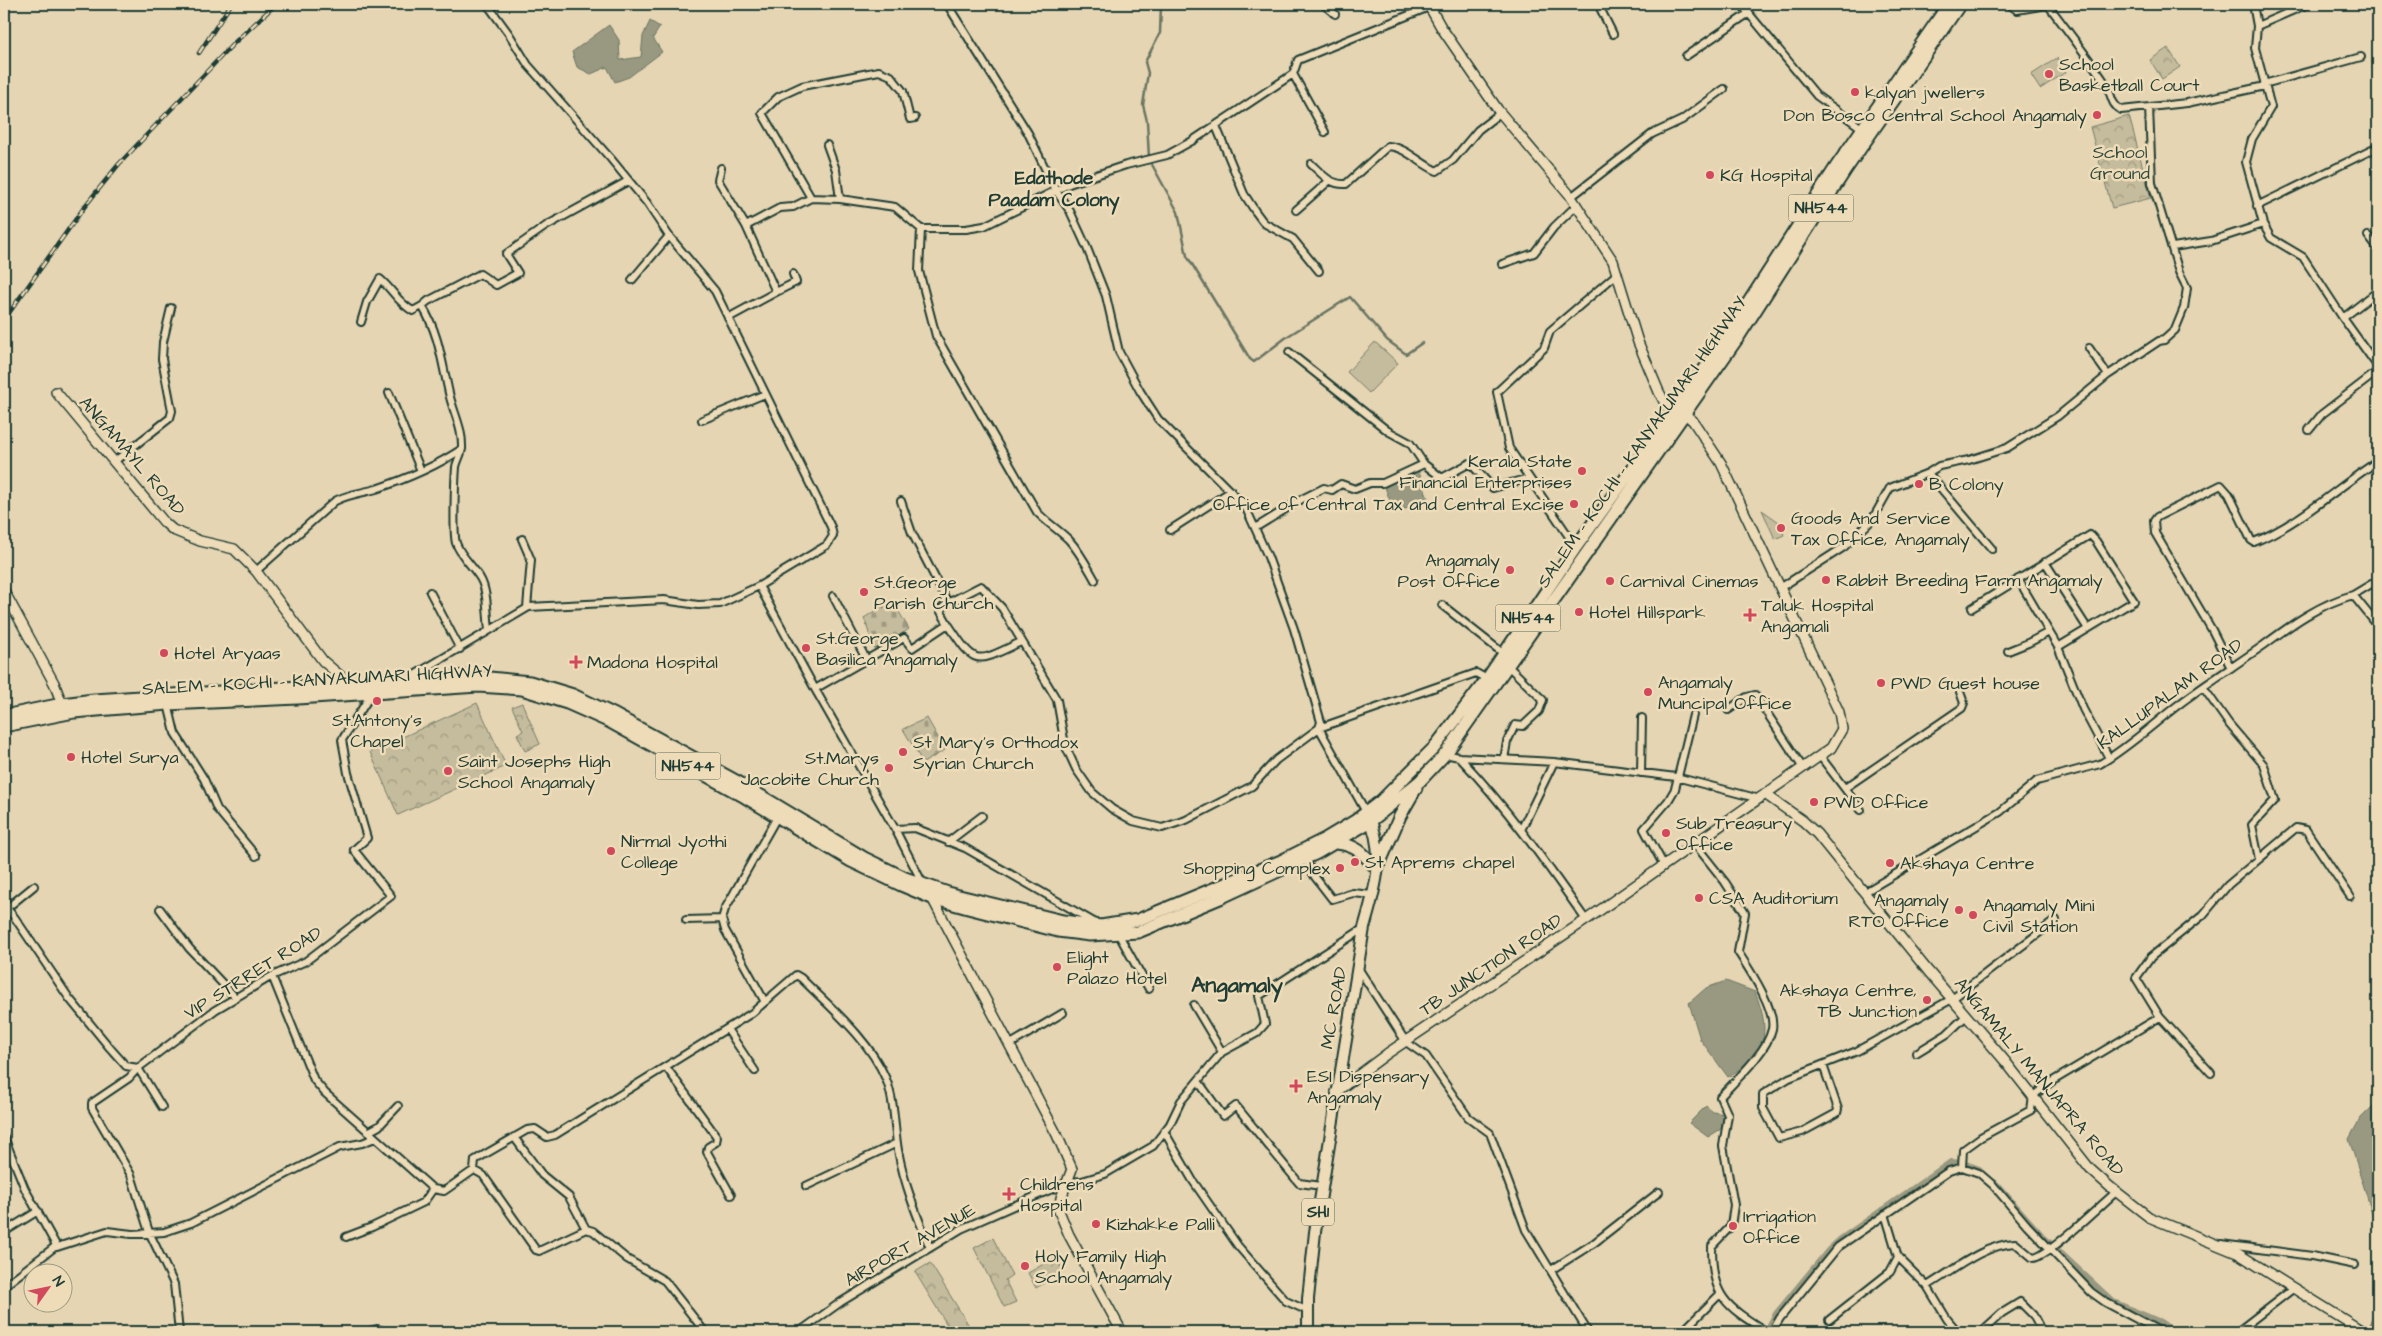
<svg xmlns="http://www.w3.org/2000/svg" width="2382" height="1336" viewBox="0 0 2382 1336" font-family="'Architects Daughter',sans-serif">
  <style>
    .grass { fill: #c5bc9d; stroke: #727c68 }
    .cemetery { fill: url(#cemetery-stones); stroke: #727c68 }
    .park { fill: url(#park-crowns); stroke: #727c68 }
    .water { fill: #989980; stroke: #687462 }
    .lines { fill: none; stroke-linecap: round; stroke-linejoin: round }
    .stream { stroke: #687462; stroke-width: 2.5 }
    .canal { stroke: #989980; stroke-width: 8 }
    .street-casing { stroke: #1f3d34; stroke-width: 10 }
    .secondary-casing { stroke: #1f3d34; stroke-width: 12 }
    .primary-casing { stroke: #1f3d34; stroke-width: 14 }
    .highway-casing { stroke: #1f3d34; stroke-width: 15 }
    .street { stroke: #eedbb8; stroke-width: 6 }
    .secondary { stroke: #eedbb8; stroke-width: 9 }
    .primary { stroke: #eedbb8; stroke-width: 10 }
    .highway { stroke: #eedbb8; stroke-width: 11 }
    .rail-casing { stroke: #1f3d34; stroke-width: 4.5 }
    .rail { stroke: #eedbb8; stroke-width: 2.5; stroke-dasharray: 8; stroke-linecap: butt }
    .poi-dot { fill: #d1495b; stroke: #eedbb8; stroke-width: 2 }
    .labels { text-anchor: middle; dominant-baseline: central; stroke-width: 5; stroke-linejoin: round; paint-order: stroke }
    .shield { fill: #eedbb8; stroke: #5d6c5c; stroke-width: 1 }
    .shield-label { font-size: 16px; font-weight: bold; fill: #1f3d34 }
    .poi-label { font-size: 18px; fill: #1f3d34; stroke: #eedbb8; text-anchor: start }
    .park-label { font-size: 18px; fill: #304a3e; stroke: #eedbb8 }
    .street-label { font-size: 18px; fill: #1f3d34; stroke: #eedbb8 }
    .neighbourhood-label { font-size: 19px; font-weight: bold; fill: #1f3d34; stroke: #eedbb8 }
    .district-label { font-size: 22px; font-weight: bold; fill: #1f3d34; stroke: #eedbb8 }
  </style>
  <defs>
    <pattern id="cemetery-stones" width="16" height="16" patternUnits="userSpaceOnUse" patternTransform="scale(1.25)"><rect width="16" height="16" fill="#c5bc9d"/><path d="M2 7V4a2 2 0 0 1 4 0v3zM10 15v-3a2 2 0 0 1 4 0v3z" fill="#9f9a81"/></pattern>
    <pattern id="park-crowns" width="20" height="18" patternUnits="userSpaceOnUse" patternTransform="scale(1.25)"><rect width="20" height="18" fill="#c5bc9d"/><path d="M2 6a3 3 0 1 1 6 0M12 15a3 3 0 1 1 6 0" fill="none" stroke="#9f9a81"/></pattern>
  </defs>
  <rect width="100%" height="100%" fill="#e6d5b3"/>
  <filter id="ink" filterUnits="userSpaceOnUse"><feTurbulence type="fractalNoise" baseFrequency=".02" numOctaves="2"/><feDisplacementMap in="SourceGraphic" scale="10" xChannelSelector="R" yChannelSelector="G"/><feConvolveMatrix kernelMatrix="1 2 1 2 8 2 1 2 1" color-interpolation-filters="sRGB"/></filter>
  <g filter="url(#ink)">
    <!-- grass -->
    <path class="grass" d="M2057 58 2066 72 2040 89 2031 75Z
      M1375 342 1398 363 1369 393 1347 372Z"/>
    <!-- cemetery -->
    <path class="cemetery" d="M892 600 909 629 875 651 864 618Z
      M927 718 945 750 923 763 903 729Z"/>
    <!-- park -->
    <path class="park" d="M2168 48 2180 67 2162 79 2150 60Z
      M2129 116 2151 198 2112 208 2090 127Z
      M1762 510 1779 522 1784 535 1775 539Z
      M477 703 506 766 398 815 370 752Z
      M522 703 540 744 525 751 517 734 523 731 512 707Z
      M993 1238 1012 1275 1005 1280 1016 1302 1004 1307 974 1248Z
      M1056 1257 1064 1271 1036 1288 1028 1273Z
      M930 1263 973 1332H944L949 1328 915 1272Z"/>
    <!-- water -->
    <path class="water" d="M650 21 660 27 653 38 662 52 629 77 615 82 607 67 591 74 577 67 572 52 609 25 619 40 620 60 641 57 643 36Z
      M1418 469 1429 502 1394 512 1385 487Z
      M1726 981 1755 992C1772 1034 1766 1053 1728 1077L1700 1039 1689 1003 1706 988Z
      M2378 1101V1232L2349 1139 2360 1119Z
      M1706 1106 1713 1112 1725 1114 1724 1127 1708 1137 1689 1123Z
      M2378 1301V1332H2374L2368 1328Z"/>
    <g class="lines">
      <!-- stream -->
      <path class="stream" d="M1149 158 1147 121 1143 105 1148 73 1145 62 1160 33 1161 4
        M1150 161 1178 212 1187 256 1250 359 1254 362 1288 336 1350 297 1387 340 1406 354 1422 343"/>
      <!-- canal -->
      <path class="canal" d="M1995 1184 2042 1237 2113 1303 2160 1323 2173 1332
        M1767 1332 1777 1314 1829 1251 1841 1240 1951 1163 1963 1164 1979 1170"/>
      <defs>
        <path id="street" d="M4 4H5
          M487 4 509 34 528 65 611 159 647 203 669 236 715 291 831 527 833 536 827 545 759 586
          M947 4 1028 133 1056 191 1070 211 1087 248 1106 296 1119 352 1140 391 1158 419 1245 506 1268 557 1294 629 1321 722 1319 728 1366 812
          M1323 4 1335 14
          M1598 4 1613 34
          M1741 4 1817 96 1863 129
          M2009 4 2017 10 2048 5C2068 31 2088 57 2106 84 2112 94 2110 104 2121 110L2187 103 2265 86
          M2257 26 2308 4
          M1686 56 1749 13
          M1293 74 1325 132
          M2264 84 2361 57
          M1216 126 1244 194 1255 211 1264 223 1293 239 1319 271
          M827 145 836 170 840 199
          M1311 164C1322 174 1330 185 1346 184L1388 146C1406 147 1420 164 1437 171L1453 160 1478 130 1500 113
          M721 168 718 180 746 226
          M1571 197 1652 134 1682 120 1724 89
          M811 198 840 199 895 207 921 229H966L984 226 1069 184 1126 165 1167 155 1192 141 1293 74 1298 60 1429 7
          M2257 206 2378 147
          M1296 210 1329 181
          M2263 224 2271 238 2303 257 2343 318 2378 367
          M921 229 919 271 936 336 1037 512C1047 523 1059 530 1069 540 1080 552 1087 566 1095 580
          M2368 236 2378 249
          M2173 247 2211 241 2263 224 2246 162 2252 139 2271 107 2255 48 2257 26 2253 4
          M1502 264 1534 253 1554 227 1577 205
          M632 280 669 236
          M776 292 796 282 793 274
          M422 306 428 301 480 274 496 285 518 273 506 254 546 226 628 181
          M728 318 776 292 746 226 780 208 793 207 811 198 762 113 778 97 802 86 879 71 891 76 903 91 910 119 915 118
          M2343 318 2378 291
          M361 322 367 302 380 279C393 290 398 303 413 311L422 306C439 333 442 363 449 393 453 412 463 428 462 449 461 455 457 461 456 467 455 479 453 534 456 543 461 557 473 566 480 578 488 591 487 615 489 630
          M2089 348 2108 375
          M1289 352 1388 431 1410 443 1424 464
          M389 393 421 471
          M702 420 765 394
          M2309 430 2322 414 2378 371
          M115 461 170 418 172 411 162 359 163 342 171 308
          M1928 473 1992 549
          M901 501 912 533 948 603 981 586 1002 608 1057 700 1065 745 1076 769 1092 792 1112 809 1133 821 1162 828 1186 820 1252 786 1276 760 1319 728 1476 673 1487 679
          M1255 528 1302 499 1324 488 1332 490 1341 484 1355 489 1370 483H1383L1424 464 1442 478 1470 463 1493 488 1529 478
          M1170 530 1231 491
          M522 539 531 560 527 608
          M1576 547 1509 448 1497 392 1544 348 1550 331 1618 273
          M2045 562 2088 629
          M256 571 335 501C348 494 362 493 376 489 406 479 435 467 462 449
          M2018 579 2058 647 2083 709 2109 758
          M1780 588 1844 547 1872 520 1890 488 1928 473 1939 466 1969 460 2007 448 2058 416 2108 375 2159 341 2164 340 2175 330 2184 308 2187 288 2179 272 2152 183 2149 107
          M430 592 460 649
          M2353 595 2378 580
          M833 596 866 659
          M1442 605 1504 654
          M1972 608 2090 535 2096 541 2134 601 2058 647
          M948 624C977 668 975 663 1021 642
          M2008 651 2028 643 2049 632
          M2231 668 2212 630 2155 533 2154 521 2157 517 2221 485 2229 494 2251 540 2254 542C2301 523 2336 488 2378 461
          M411 677 529 607 664 600 698 605 720 604 759 586 815 689 895 829 923 884
          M2203 687 2229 724 2264 765 2275 800 2252 825 2259 859
          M815 689 904 638 912 648 948 624 940 610 948 603
          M168 704 175 733 204 779 217 809 256 856
          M1728 710 1747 697 1755 695 1803 768
          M1445 754 1459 757 1554 762 1676 777 1756 798
          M1820 756 1861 810
          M1459 757C1506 806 1546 863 1586 920
          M1504 759 1507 742 1515 725 1523 726 1539 711 1543 700 1507 665
          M1641 773 1642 718
          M1845 788 1962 708 1964 703 1960 692
          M895 829 915 828 965 848 1094 922
          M1521 830 1554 762
          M948 842 982 816
          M1694 843 1725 882 1745 913 1738 952C1749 969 1776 1009 1772 1029 1767 1052 1736 1080 1720 1097L1728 1115 1723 1146 1734 1205 1731 1226 1712 1246C1712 1298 1726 1306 1767 1332
          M1305 859 1315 877 1332 899 1353 893 1372 895
          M1663 864 1644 829 1668 801 1675 789 1693 715
          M1865 892 2000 812 2037 781 2100 764C2130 746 2154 723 2182 702 2209 682 2237 664 2264 645 2292 624 2320 604 2353 595L2378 626
          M4 905 15 918 69 998 110 1048 126 1066 138 1068 215 1010 272 976 306 961 391 896 354 850 367 838 348 773 342 740 372 693
          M7 908 34 886
          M160 909 189 948 236 998
          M686 920 722 919
          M1119 935 1149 989
          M1358 968 1406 1042 1426 1056 1468 1117 1490 1133 1526 1230 1588 1332
          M272 976 314 1080 325 1093 433 1189 444 1191 474 1170 483 1175 536 1250 539 1251 586 1229 593 1231 627 1259 665 1281 705 1332
          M765 1002 725 930 722 919 725 909 777 817
          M1194 1005 1222 1052
          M727 1029 755 1071
          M1009 1045 1063 1013
          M1916 1053 1947 1034 1966 1016
          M1823 1065 1838 1109 1837 1113 1802 1132 1779 1138 1763 1108V1094L1789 1078 1857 1051 1952 999 2056 920
          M666 1067 717 1137 716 1142 708 1147 707 1152 731 1195
          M2211 1073 2160 1017 2136 978 2151 957 2203 915 2228 885 2296 828 2306 830 2350 896
          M1198 1081 1223 1116 1236 1106 1299 1183 1322 1186
          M162 1107 138 1068 129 1078 92 1103V1108L131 1175 149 1232 174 1284 179 1332
          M1164 1131 1193 1181 1238 1246 1286 1301 1308 1311
          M368 1132 379 1126 398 1106
          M4 1137 25 1189 57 1247 107 1231 132 1234 164 1232 191 1223 340 1147 362 1143 375 1138
          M514 1137 542 1175 569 1197 586 1229
          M1962 1167 1963 1150 1981 1137 2031 1110 2033 1096 2051 1082 2160 1017
          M474 1170 475 1160 527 1130 535 1129 547 1137 555 1135 752 1013 796 975 801 978C831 1008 869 1039 886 1079 895 1102 894 1127 898 1150 904 1184 917 1216 930 1248
          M806 1186 897 1143
          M1885 1214 1898 1257 1927 1286 1947 1319 1958 1332
          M4 1232 38 1211
          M346 1237 372 1227 424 1202 433 1189
          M2221 1244 2312 1256 2355 1265
          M1551 1270 1594 1243 1659 1192
          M4 1286 56 1246
          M1927 1286C1954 1270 1983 1245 2015 1243L2033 1258C2047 1258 2102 1204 2116 1192
          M1829 1320 1890 1272 1898 1257
          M365 1332 377 1329 390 1332
          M799 1332 841 1302 961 1229 1068 1182 1082 1181 1105 1174 1153 1146 1170 1124 1181 1101 1222 1052 1257 1033 1265 1024 1259 996 1364 928
          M1682 1332 1720 1294
          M1772 1332 1780 1318 1838 1247 1949 1171 1962 1167 1979 1173 1993 1185 2027 1225 2091 1292 2105 1302 2161 1332
          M1981 1332 2002 1313 2020 1302 2033 1315 2042 1332
          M2237 1332 2294 1288"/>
        <path id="secondary" d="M56 392 164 522 173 530 200 541 234 549 256 571 323 661 352 686
          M4 591 54 683 62 704
          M1765 794 1803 821 1817 834 1928 971 2005 1061 2090 1169 2109 1186 2149 1217 2237 1253 2364 1332
          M932 898 1057 1135 1072 1169 1061 1198 1059 1211 1069 1235 1122 1332
          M1336 1092 1388 1053 1586 920 1831 748 1842 729 1839 712 1721 463 1693 421 1684 413 1673 410 1666 405 1659 392 1638 342 1613 261 1569 194 1498 110 1441 27 1428 4"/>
        <path id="primary" d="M1308 1332V1299L1315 1232 1364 928C1375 889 1387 854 1368 815"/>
        <path id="highway" d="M4 716 62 704 94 700 469 676 530 682 573 695 615 715 736 781 864 858 905 878 951 894 1063 921 1101 926 1138 920 1281 861 1325 839 1355 821 1381 801 1434 748 1487 679 1576 547 1714 356 1836 167 1949 4
          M4 726 74 712 168 704 298 698 478 686 522 689 567 703 610 722 745 797 851 861 901 885 932 898 968 908 1058 931 1090 935 1138 932 1220 898 1317 853 1371 821 1420 781 1447 752 1739 336 1846 169 1960 4
          M1336 843C1357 845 1364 854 1377 869L1400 816 1416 788"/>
      </defs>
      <!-- street casing -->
      <use href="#street" class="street-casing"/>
      <!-- secondary casing -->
      <use href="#secondary" class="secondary-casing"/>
      <!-- primary casing -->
      <use href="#primary" class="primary-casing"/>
      <!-- highway casing -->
      <use href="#highway" class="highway-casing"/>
      <!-- street -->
      <use href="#street" class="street"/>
      <!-- secondary -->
      <use href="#secondary" class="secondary"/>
      <!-- primary -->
      <use href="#primary" class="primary"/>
      <!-- highway -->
      <use href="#highway" class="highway"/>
      <defs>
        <path id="rail" d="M199 53 231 4
          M4 320 85 206 119 164 233 44 276 4"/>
      </defs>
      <!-- rail casing -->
      <use href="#rail" class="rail-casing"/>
      <!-- rail -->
      <use href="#rail" class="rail"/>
    </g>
  </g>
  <!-- markers -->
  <g class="poi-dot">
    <circle cx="2049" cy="74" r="5"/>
    <circle cx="1855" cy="92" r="5"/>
    <circle cx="2097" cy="115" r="5"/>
    <circle cx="1710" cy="175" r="5"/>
    <circle cx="1582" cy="471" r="5"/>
    <circle cx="1919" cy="484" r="5"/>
    <circle cx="1574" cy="504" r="5"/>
    <circle cx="1781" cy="528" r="5"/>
    <circle cx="1510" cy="570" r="5"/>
    <circle cx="1826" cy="580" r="5"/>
    <circle cx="1610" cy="581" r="5"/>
    <circle cx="864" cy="592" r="5"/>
    <circle cx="1579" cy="612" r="5"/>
    <path d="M1747.5 607.5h5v5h5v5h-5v5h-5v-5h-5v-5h5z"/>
    <circle cx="806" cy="648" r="5"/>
    <circle cx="164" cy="653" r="5"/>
    <path d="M573.5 654.5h5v5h5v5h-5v5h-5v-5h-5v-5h5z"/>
    <circle cx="1881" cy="683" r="5"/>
    <circle cx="1648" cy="692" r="5"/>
    <circle cx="377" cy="701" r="5"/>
    <circle cx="903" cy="752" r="5"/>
    <circle cx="71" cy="757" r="5"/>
    <circle cx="889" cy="768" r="5"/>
    <circle cx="448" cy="771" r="5"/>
    <circle cx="1814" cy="802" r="5"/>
    <circle cx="1666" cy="833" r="5"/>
    <circle cx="611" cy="851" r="5"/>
    <circle cx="1355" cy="862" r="5"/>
    <circle cx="1890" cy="863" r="5"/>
    <circle cx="1340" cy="868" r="5"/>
    <circle cx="1699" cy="898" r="5"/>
    <circle cx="1959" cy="910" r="5"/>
    <circle cx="1973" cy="915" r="5"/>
    <circle cx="1057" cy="967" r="5"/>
    <circle cx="1927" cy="1000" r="5"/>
    <path d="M1293.5 1078.5h5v5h5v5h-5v5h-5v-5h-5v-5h5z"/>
    <path d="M1006.5 1186.5h5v5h5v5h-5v5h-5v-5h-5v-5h5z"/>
    <circle cx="1096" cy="1224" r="5"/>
    <circle cx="1733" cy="1226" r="5"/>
    <circle cx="1025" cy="1266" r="5"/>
  </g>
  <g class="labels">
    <!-- shield labels -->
    <g class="shield">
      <rect x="1788.5" y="194.5" width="65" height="27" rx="4"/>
      <rect x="1495.5" y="604.5" width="65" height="27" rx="4"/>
      <rect x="655.5" y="752.5" width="65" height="27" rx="4"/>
      <rect x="1302" y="1198.5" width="32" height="27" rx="4"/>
    </g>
    <g class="shield-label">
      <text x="1821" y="208">NH544</text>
      <text x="1528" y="618">NH544</text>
      <text x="688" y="766">NH544</text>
      <text x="1318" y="1212">SH1</text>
    </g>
    <!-- poi labels -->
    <g class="poi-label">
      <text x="2059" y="64">School<tspan x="2059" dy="21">Basketball Court</tspan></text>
      <text x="1865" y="92">kalyan jwellers</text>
      <text x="2087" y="115" text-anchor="end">Don Bosco Central School Angamaly</text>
      <text x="1720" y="175">KG Hospital</text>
      <text x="1572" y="461" text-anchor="end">Kerala State<tspan x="1572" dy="21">Financial Enterprises</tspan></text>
      <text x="1929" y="484">B Colony</text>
      <text x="1564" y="504" text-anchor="end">Office of Central Tax and Central Excise</text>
      <text x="1791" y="518">Goods And Service<tspan x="1791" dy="21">Tax Office, Angamaly</tspan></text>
      <text x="1500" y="560" text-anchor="end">Angamaly<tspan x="1500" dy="21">Post Office</tspan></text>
      <text x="1836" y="580">Rabbit Breeding Farm Angamaly</text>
      <text x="1620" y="581">Carnival Cinemas</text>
      <text x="874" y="582">St.George<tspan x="874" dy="21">Parish Church</tspan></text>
      <text x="1761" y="605">Taluk Hospital<tspan x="1761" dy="21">Angamali</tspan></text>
      <text x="1589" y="612">Hotel Hillspark</text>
      <text x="816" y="638">St.George<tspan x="816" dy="21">Basilica Angamaly</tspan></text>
      <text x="174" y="653">Hotel Aryaas</text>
      <text x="587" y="662">Madona Hospital</text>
      <text x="1658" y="682">Angamaly<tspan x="1658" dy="21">Muncipal Office</tspan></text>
      <text x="1891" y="683">PWD Guest house</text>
      <text x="377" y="720" text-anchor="middle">St.Antony's<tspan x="377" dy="21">Chapel</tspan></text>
      <text x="913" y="742">St Mary's Orthodox<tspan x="913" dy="21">Syrian Church</tspan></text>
      <text x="81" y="757">Hotel Surya</text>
      <text x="879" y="758" text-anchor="end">St.Marys<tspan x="879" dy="21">Jacobite Church</tspan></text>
      <text x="458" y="761">Saint Josephs High<tspan x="458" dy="21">School Angamaly</tspan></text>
      <text x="1824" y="802">PWD Office</text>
      <text x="1676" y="823">Sub Treasury<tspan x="1676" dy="21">Office</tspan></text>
      <text x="621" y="841">Nirmal Jyothi<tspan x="621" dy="21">College</tspan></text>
      <text x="1365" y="862">St Aprems chapel</text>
      <text x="1900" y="863">Akshaya Centre</text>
      <text x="1330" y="868" text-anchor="end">Shopping Complex</text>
      <text x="1709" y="898">CSA Auditorium</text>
      <text x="1949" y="900" text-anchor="end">Angamaly<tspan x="1949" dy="21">RTO Office</tspan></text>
      <text x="1983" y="905">Angamaly Mini<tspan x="1983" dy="21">Civil Station</tspan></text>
      <text x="1067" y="957">Elight<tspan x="1067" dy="21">Palazo Hotel</tspan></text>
      <text x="1917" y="990" text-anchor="end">Akshaya Centre,<tspan x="1917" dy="21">TB Junction</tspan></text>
      <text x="1307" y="1076">ESI Dispensary<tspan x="1307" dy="21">Angamaly</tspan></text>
      <text x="1020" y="1184">Childrens<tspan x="1020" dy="21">Hospital</tspan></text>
      <text x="1743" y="1216">Irrigation<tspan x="1743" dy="21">Office</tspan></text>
      <text x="1106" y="1224">Kizhakke Palli</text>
      <text x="1035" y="1256">Holy Family High<tspan x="1035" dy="21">School Angamaly</tspan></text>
    </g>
    <!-- park labels -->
    <g class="park-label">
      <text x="2120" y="152">School<tspan x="2120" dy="21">Ground</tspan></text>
    </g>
    <!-- street labels -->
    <g class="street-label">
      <text transform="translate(1642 442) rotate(-55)">SALEM - KOCHI - KANYAKUMARI HIGHWAY</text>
      <text transform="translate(132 456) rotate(49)">ANGAMAYL ROAD</text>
      <text transform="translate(317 680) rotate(-3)">SALEM - KOCHI - KANYAKUMARI HIGHWAY</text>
      <text transform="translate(2170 694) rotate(-36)">KALLUPALAM ROAD</text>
      <text transform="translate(1491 965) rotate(-34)">TB JUNCTION ROAD</text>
      <text transform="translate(253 973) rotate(-32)">VIP STRRET ROAD</text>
      <text transform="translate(1334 1008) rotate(-80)">MC ROAD</text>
      <text transform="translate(2039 1077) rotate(50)">ANGAMALY MANJAPRA ROAD</text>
      <text transform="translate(910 1245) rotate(-30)">AIRPORT AVENUE</text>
    </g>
    <!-- neighbourhood labels -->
    <g class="neighbourhood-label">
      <text x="1054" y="178">Edathode<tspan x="1054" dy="22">Paadam Colony</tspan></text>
    </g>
    <!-- district labels -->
    <g class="district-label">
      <text x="1237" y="985">Angamaly</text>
    </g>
  </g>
  <!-- margin -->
  <rect width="2382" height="1336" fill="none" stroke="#eedbb8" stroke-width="20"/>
  <rect x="10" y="10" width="2362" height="1316" fill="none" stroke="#1f3d34" stroke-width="2" filter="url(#ink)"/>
  <!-- north arrow -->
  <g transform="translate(48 1288) rotate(57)"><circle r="24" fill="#eedbb8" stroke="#9b9c83"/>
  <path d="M0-4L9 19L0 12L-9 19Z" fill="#d1495b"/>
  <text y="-8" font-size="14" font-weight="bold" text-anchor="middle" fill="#1f3d34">N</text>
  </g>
</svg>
